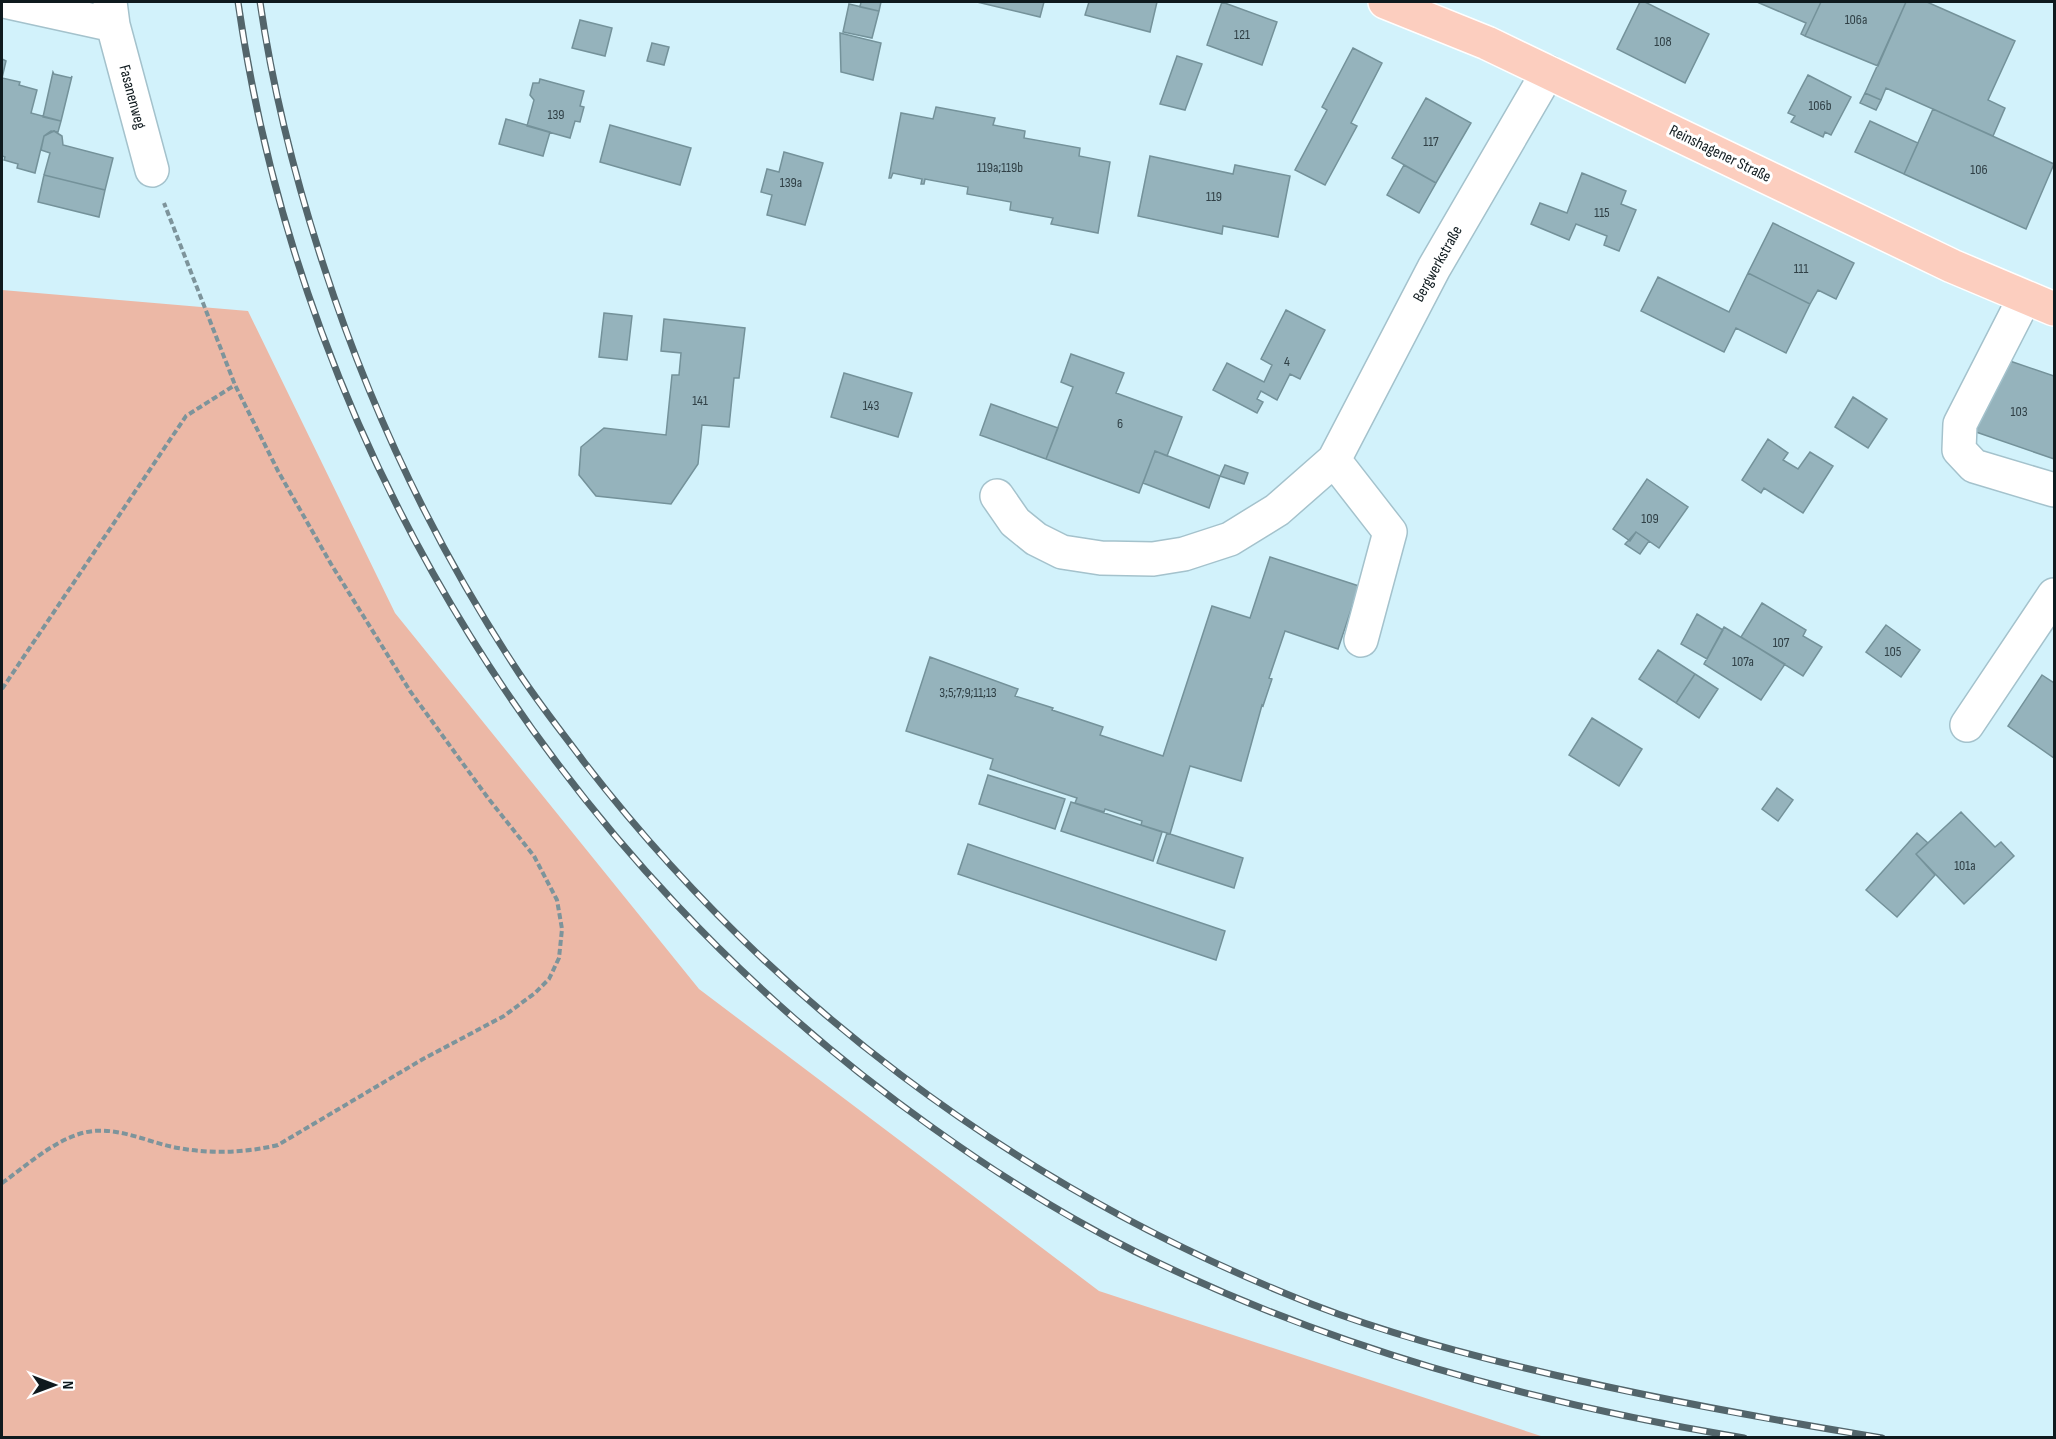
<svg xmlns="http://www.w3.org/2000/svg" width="2056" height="1439" viewBox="0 0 2056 1439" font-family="'Sofia Sans Condensed',sans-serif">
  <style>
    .green { fill: #ecb8a6 }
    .building { fill: #95b3bc; stroke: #74929a; stroke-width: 1.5 }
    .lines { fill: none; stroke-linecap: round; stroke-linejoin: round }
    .minor-casing { stroke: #a4c2cc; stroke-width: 36 }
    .major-casing { stroke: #fff; stroke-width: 36 }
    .path { stroke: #7d949b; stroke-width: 4; stroke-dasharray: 6 3; stroke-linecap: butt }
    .minor { stroke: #fff; stroke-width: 33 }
    .major { stroke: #fccebf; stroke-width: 33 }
    .rail-casing { stroke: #53656b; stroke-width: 7 }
    .rail { stroke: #fff; stroke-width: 4.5; stroke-dasharray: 14; stroke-linecap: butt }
    .labels { text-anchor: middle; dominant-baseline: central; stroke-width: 6; stroke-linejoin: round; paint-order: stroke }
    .number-label { font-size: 14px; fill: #304046 }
    .street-label { font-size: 16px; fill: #0f1a1e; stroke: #fff }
  </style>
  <rect width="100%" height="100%" fill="#d2f2fb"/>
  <!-- green -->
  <path class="green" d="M2 290 248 311 395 613 699 989 1099 1291 1544 1437H2Z"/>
  <!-- building -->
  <path class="building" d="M861 2H881L879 11 860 7Z
    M977 2H1044L1040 17Z
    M1089 2H1157L1150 32 1085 15Z
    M1222 2 1277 22 1262 65 1207 45Z
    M1640 2H1645L1709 34 1685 83 1617 49Z
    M1757 2H1821L1805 36 1801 34 1806 23Z
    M1821 2H1906L1878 66 1805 36Z
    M1906 2H1927L2015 41 1988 100 2005 108 1993 136 1886 88 1881 100 1865 93Z
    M849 4 879 11 872 38 843 32Z
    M580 20 612 28 605 56 572 48Z
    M840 33 881 43 873 80 841 72Z
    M652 43 669 47 664 65 647 61Z
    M1353 48 1382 63 1351 123 1357 126 1325 185 1295 170 1327 110 1322 107Z
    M1177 56 1202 64 1185 110 1160 104Z
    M2 59 6 61 2 78 20 82 19 85 37 90 31 113 61 121 58 132 51 131 44 136 35 173 17 168 18 164 4 160 5 157 2 156Z
    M53 72 54 74 71 78 72 76 61 121 43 117Z
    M1808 75 1851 97 1831 135 1825 132 1823 137 1791 122 1795 116 1788 113Z
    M540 79 584 91 580 106 584 107 580 122 575 121 570 138 527 126 534 100 530 95 533 83H539Z
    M1865 93 1881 100 1876 110 1860 103Z
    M1426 98 1471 123 1436 183 1392 158Z
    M936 107 995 118 993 125 1025 131 1024 138 1080 148 1079 156 1110 162 1098 233 1051 224 1053 218 1010 210 1011 202 967 194 968 187 925 179 924 184H921L922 179 893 173 891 178H889L901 113 933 119Z
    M1933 109 2054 164 2026 229 1904 174Z
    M506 119 550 132 543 156 499 144Z
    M1870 121 1918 143 1904 174 1855 152Z
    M610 125 691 148 680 185 600 162Z
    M54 131 62 136 63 145 113 158 105 190 44 175 50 153 41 150 44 136Z
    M784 152 823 163 805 225 767 215 772 195 761 192 767 169 779 172Z
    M1150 156 1233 174 1235 165 1290 176 1278 237 1223 226 1222 234 1138 216Z
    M1404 165 1436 183 1419 213 1387 195Z
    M1582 173 1626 191 1621 204 1636 210 1619 251 1604 245 1607 236 1576 224 1569 240 1531 224 1540 203 1567 213Z
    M44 175 105 190 99 217 38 202Z
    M1773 223 1854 263 1836 299 1818 290 1810 304 1748 273Z
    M1748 273 1810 304 1786 353 1736 328 1724 352 1641 311 1658 277 1729 312Z
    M1286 310 1325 330 1300 379 1290 374 1277 400 1261 391 1257 399 1263 402 1257 413 1213 390 1227 363 1264 382 1272 365 1261 359Z
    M604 313 632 316 627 360 599 357Z
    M664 319 745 328 739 378H734L729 427 702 425 698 464 671 504 596 496 579 475 581 447 604 428 666 435 672 375H679L681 353 661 351Z
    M1071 354 1124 373 1116 393 1182 417 1167 456 1155 451 1139 493 1046 459 1073 387 1061 382Z
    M2007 360 2054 376V459L1976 432 1991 387 1997 389Z
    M844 373 912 393 898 437 831 417Z
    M1853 397 1887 419 1868 448 1835 427Z
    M991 404 1058 428 1046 459 980 435Z
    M1768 439 1788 453 1783 460 1798 469 1810 452 1833 466 1803 513 1764 488 1761 493 1742 480Z
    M1155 451 1220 476 1209 508 1143 483Z
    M1225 465 1248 473 1244 484 1220 476Z
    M1647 479 1688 507 1659 548 1636 532 1630 541 1613 529Z
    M1636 532 1649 541 1640 554 1625 544Z
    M1270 557 1359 586 1338 649 1285 631 1269 678 1272 679 1263 706 1262 705 1241 781 1190 766 1170 834 1141 825 1142 821 1105 809 1104 812 1075 803 1077 798 990 769 993 759 906 731 930 657 1018 689 1015 696 1053 708 1052 710 1103 727 1100 735 1163 756 1212 606 1250 618Z
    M1762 603 1806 630 1803 636 1822 647 1803 676 1741 637Z
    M1697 614 1723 630 1707 659 1681 644Z
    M1886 625 1920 650 1901 677 1866 652Z
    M1724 627 1785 664 1761 700 1704 664Z
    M1658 650 1695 674 1676 703 1639 679Z
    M1695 674 1718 689 1699 718 1676 703Z
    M2042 675 2054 683V758L2008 726Z
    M1592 718 1642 749 1619 786 1569 755Z
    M988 775 1065 799 1055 829 979 804Z
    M1777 788 1793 800 1778 821 1762 809Z
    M1071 802 1162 832 1153 861 1061 831Z
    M1961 812 1995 847 2001 842 2014 856 1964 904 1916 854Z
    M1167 833 1243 858 1234 888 1157 863Z
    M1917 833 1928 843 1916 854 1935 875 1897 917 1866 890Z
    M968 844 1225 931 1216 960 958 874Z"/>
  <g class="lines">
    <defs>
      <path id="minor" d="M8 2 113 25
        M110 2 113 25 152 170
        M2025 297 1960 424 1959 450 1974 466 2054 490
        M1334 460 1390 532 1361 640
        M997 496 1015 522 1036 539 1062 552 1101 558 1153 559 1184 554 1230 539 1277 510 1334 460 1434 268 1548 72
        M1967 725 2054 595"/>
      <path id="major" d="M1385 2 1487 43 1952 266 2054 309"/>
    </defs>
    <!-- minor casing -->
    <use href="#minor" class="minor-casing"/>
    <!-- major casing -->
    <use href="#major" class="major-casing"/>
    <!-- path -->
    <path class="path" d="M2 689 186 416 235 385
      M2 1183C26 1166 51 1143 79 1134 113 1123 145 1142 178 1148 212 1154 244 1153 278 1145L423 1059 504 1016 535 993 549 979 559 958 562 929 557 900 534 856 488 798 410 691 331 564 278 471 235 385 164 203"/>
    <!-- minor -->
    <use href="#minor" class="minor"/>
    <!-- major -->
    <use href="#major" class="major"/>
    <defs>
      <path id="rail" d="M238 2C303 455 560 864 933 1128 996 1173 1064 1216 1134 1251 1326 1347 1533 1403 1744 1438
        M260 2C273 91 295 178 323 264 369 406 433 542 515 667 536 700 561 731 584 762 768 1000 1010 1181 1289 1295 1365 1327 1445 1349 1525 1368 1644 1397 1761 1418 1882 1438"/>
    </defs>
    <!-- rail casing -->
    <use href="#rail" class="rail-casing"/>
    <!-- rail -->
    <use href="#rail" class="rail"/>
  </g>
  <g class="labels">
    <!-- number labels -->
    <g class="number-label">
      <text x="1856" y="19">106a</text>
      <text x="1242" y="34">121</text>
      <text x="1663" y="41">108</text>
      <text x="1820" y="105">106b</text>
      <text x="556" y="114">139</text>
      <text x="1431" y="141">117</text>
      <text x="1000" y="167">119a;119b</text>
      <text x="1979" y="169">106</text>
      <text x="791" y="182">139a</text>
      <text x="1214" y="196">119</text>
      <text x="1602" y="212">115</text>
      <text x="1801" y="268">111</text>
      <text x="1287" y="361">4</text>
      <text x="700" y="400">141</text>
      <text x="871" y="405">143</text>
      <text x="2019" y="411">103</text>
      <text x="1120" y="423">6</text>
      <text x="1650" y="518">109</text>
      <text x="1781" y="642">107</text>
      <text x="1893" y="651">105</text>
      <text x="1743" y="661">107a</text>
      <text x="968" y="692">3;5;7;9;11;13</text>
      <text x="1965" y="865">101a</text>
    </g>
    <!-- street labels -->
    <g class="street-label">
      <text transform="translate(132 97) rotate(75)">Fasanenweg</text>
      <text transform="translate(1720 154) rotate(26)">Reinshagener Straße</text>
      <text transform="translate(1438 264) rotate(-61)">Bergwerkstraße</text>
    </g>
  </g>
  <!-- border -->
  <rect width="2056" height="1439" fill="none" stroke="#0f1a1e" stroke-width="6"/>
  <!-- north arrow -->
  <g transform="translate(54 1385) rotate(90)" stroke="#ffffff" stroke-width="4.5" paint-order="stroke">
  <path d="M0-4.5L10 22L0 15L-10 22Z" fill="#0f1a1e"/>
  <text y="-9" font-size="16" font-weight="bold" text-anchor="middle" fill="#0f1a1e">N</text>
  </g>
</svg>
